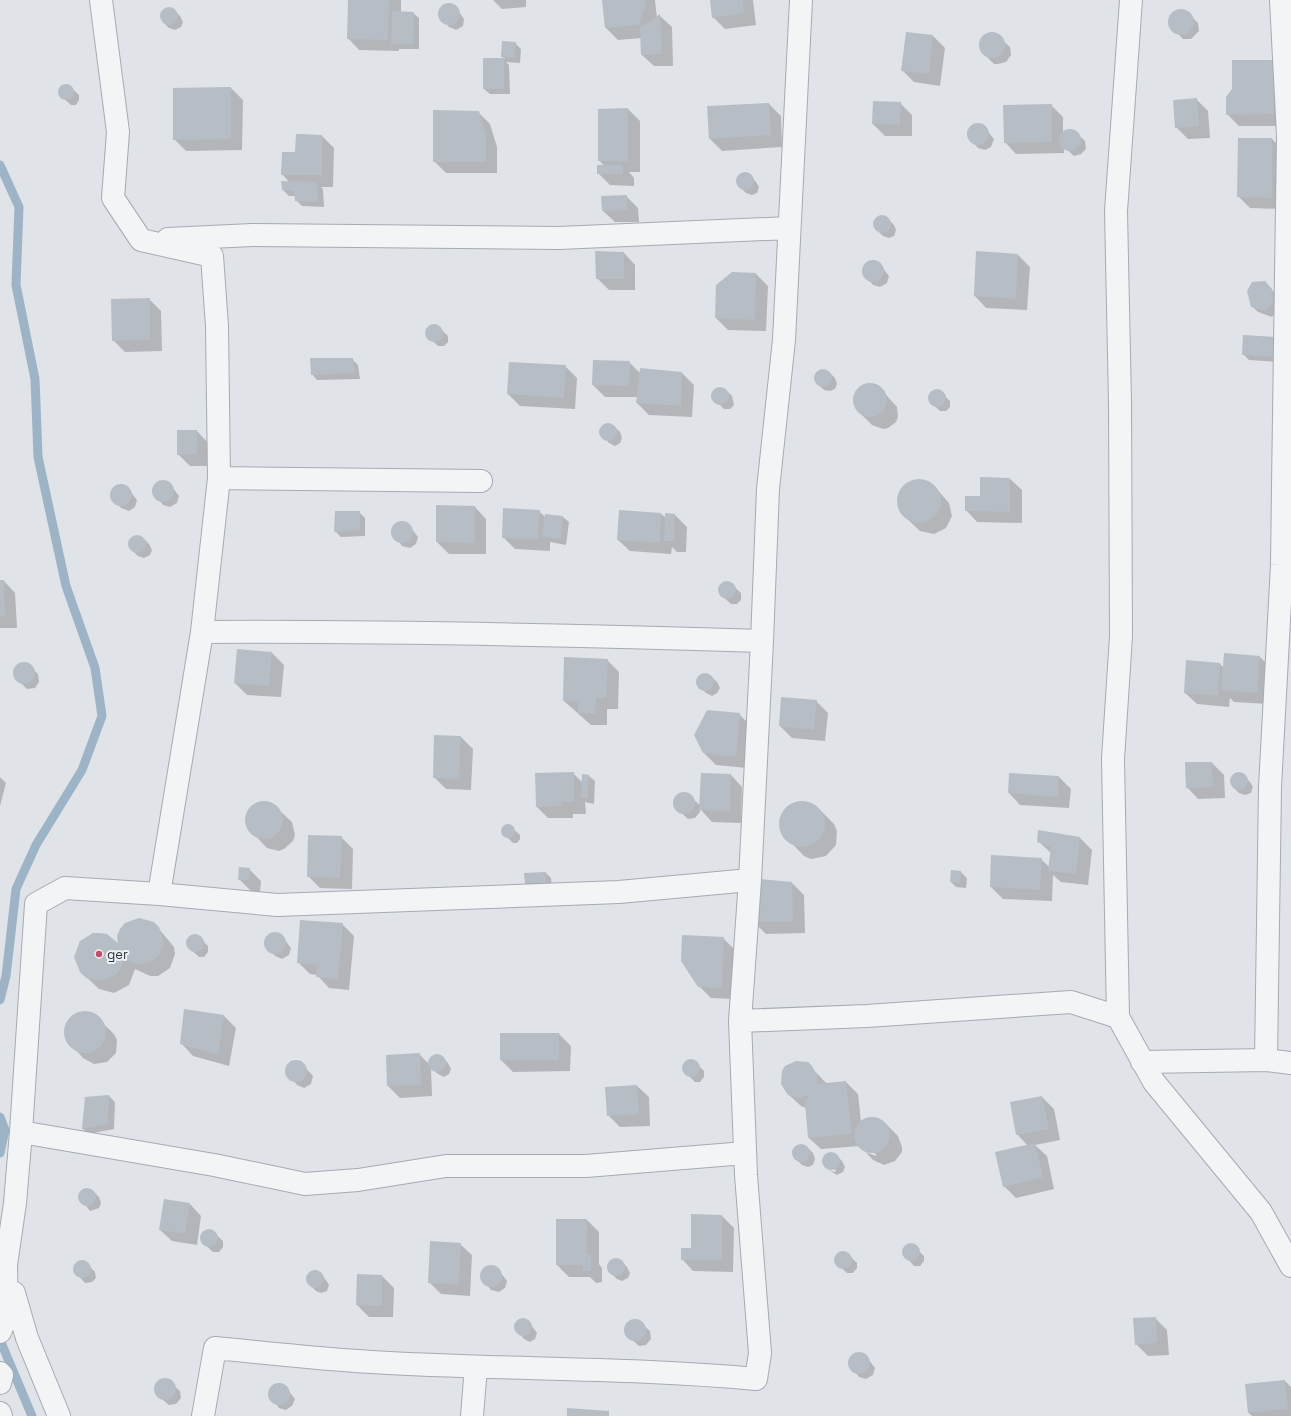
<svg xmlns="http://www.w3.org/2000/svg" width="1291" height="1416" viewBox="0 0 1291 1416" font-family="'Space Grotesk',sans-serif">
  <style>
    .shadow { fill: #0003; fill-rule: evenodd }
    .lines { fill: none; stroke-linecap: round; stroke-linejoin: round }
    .stream { stroke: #9db3c6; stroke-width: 9 }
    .building { fill: #b7bdc4 }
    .minor-casing { stroke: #a6aab2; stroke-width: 24 }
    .minor { stroke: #f2f4f6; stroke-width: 22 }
    .poi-dot { fill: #c54d65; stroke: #eff2f5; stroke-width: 1.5 }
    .labels { text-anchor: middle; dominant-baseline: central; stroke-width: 4; stroke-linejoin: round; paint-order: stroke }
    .poi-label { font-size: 13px; fill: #2a323e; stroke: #eff2f5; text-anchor: start }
  </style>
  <rect width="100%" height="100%" fill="#e0e3e8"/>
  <!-- shadow -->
  <path class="shadow" d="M349 0H401V12L413 13 419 18V49H399V51L359 50 348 38Z
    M493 0H526V7L502 9Z
    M603 0H655L657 18 660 16 672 27 673 66H654L642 55V38L618 40 606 28Z
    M711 0H753L756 25 725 29 713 17Z
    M447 4 455 6 464 19 463 26 456 30 449 27 439 15 441 8Z
    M169 8 174 10 180 16 183 22 181 27 175 30 169 28 163 22 161 16 163 11Z
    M1179 10 1186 11 1198 23 1199 31 1191 39H1183L1169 24 1172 14Z
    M995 33 1010 47 1011 55 1006 62 998 64H994L981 51 980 43 984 36Z
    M933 36 945 48 940 86 914 82 902 70Z
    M515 43 521 49 520 63 506 62 509 65 510 94H490L484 89V59H505L502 56Z
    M1273 61 1285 73V126H1239L1227 114Z
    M63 85H68L79 95V100L76 105H71L60 95 59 90Z
    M231 88 243 100 242 150 186 151 174 139Z
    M1196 99 1208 111 1210 138 1188 139 1176 127Z
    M900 103 912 115V136H885L873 124Z
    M769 104 781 116 782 147 722 151 710 139Z
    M1051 105 1063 117V134L1065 131 1073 130 1085 141 1086 149 1081 154 1074 156 1064 147V153L1016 154 1005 142Z
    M628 109 640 121V172H629L634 178V186L610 185 598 173 604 166 599 160Z
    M478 112 490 124 497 147V173H446L434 161Z
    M976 125 984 127 994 139 991 147 985 150 978 148 968 136 970 128Z
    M322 136 334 148 333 187H321L323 189 324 207 302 206 296 200V196H289L283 190 289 182 282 174 296 153Z
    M1272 139 1284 151 1283 209 1250 208 1238 196Z
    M745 173 750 176 756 182 759 187 757 193 752 195 746 193 740 187 737 182 739 176Z
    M626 196 638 208 639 222H615L603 211Z
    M882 217 888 219 894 225 896 230 894 236 889 238 883 236 877 230 875 225 877 219Z
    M624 253 635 265V290H609L597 278Z
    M1018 255 1030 267 1027 310 986 308 975 296Z
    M872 261 879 263 889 276 887 283 880 287 873 285 863 272 865 265Z
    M756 274 768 286 766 331 728 330 716 318Z
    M1270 288 1277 295 1278 308 1272 317 1258 312 1252 306Z
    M149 299 161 311 162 351 125 352 113 340Z
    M431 326H437L448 336V342L444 346H438L427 336V330Z
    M1273 338 1279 344 1278 362 1249 360 1243 354Z
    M352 359 358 365 360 379 317 380 312 374Z
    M629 362 640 373H682L694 385 692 417 649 415 637 403V397H605L593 385Z
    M565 366 577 378 575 409 520 406 508 394Z
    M823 370 829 372 835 378 837 384 835 389 830 391 824 390 818 384 815 378 818 372Z
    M868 384 878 386 897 407 898 417 896 422 888 428 883 429 872 425 856 409 854 399 858 389Z
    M717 389 726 390 732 396 734 405 730 409H724L714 399 713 393Z
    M934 391H939L950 401V407L946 411H940L930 401V395Z
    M608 424 614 426 620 432 622 438 620 443 615 446 609 443 600 432 603 426Z
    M197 431 208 443V466H190L178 454Z
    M1010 479 1022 490V523L977 522 966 510 981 497Z
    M914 480H920L933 485 949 503 952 516 946 528 934 534 920 531 902 514 898 501 902 488Z
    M162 481 169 483 179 496 177 503 170 507 163 505 153 492 155 484Z
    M120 485 127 487 137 500 135 507 129 511 121 508 111 496 113 488Z
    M475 507 486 519V554H449L437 542Z
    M539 511 546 518 563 517 569 522 566 545 550 542V551L515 549 503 537Z
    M359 512 365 518V536L341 537 335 531Z
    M661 514 666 518V514L675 515 687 527 686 552H677L672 547 671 554 630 551 618 540Z
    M401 522 408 524 418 537 416 544 410 548 402 546 392 533 394 526Z
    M137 536 143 538 149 544 152 550 150 555 144 558 138 556 132 550 130 544 132 538Z
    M0 581H4L15 593 17 628H0Z
    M724 583H730L741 593V600L737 604H731L720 594V588Z
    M272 653 284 665 281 697 247 695 235 683Z
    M1259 656 1271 668 1268 704 1234 702 1230 698 1229 707 1197 704 1185 693 1220 664 1224 668Z
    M607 660 619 672 618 709H607V725H591L564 701Z
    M26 663 38 674 39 682 35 688 27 689 15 677 14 670 19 664Z
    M705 674 711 676 717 682 720 688 717 693 712 696 706 693 700 687 698 682 700 676Z
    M816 701 828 713 825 741 792 738 780 726Z
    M739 714 751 726 747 768 716 765 704 753Z
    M461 737 473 749 471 790 446 789 434 777Z
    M1212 763 1224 775 1225 798 1198 799 1187 787Z
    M573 773 582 782 589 776 595 781 594 804 585 802 586 814H573V818H548L536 806Z
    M1238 773 1244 776 1250 782 1253 787 1251 793 1245 795 1239 793 1233 787 1231 781 1233 776Z
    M731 775 742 787 741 823 712 822 700 809V812L695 818 688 819 676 808 675 801 679 795 687 794 701 806Z
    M0 777 6 783 0 806Z
    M1059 777 1071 789 1069 808 1020 805 1009 793Z
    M802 801 816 806 834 824 837 831 836 845 826 856 811 859 804 856 782 833 780 819 783 812 794 803Z
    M270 802 292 822 295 835 293 841 284 849 279 851 267 848 247 827 246 821 248 810 258 803Z
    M506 826H510L520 835V839L517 843H513L503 833V829Z
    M341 837 353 849 352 889 320 888 308 876Z
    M1080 838 1092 850 1088 885 1061 882 1053 875 1052 901 1003 899 991 887 1041 859 1049 867 1051 853 1038 841Z
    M249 869 261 881 260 892 251 891 239 879Z
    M952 871 961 872 967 878 966 888 956 887 951 882Z
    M546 873 551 878 552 888 531 889 526 883Z
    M792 883 804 895 805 933 766 934 754 922Z
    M154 923 174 947 175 954 170 968 158 976H150L135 969 129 985 114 993 99 989 81 972Z
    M342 924 354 936 349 990 329 988 317 975 310 974 298 962Z
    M273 933 281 935 291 948 289 955 282 959 275 956 265 944 267 936Z
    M192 936H198L208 946V952L204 957H199L188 947V940Z
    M723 938 735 950 733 999 711 998 699 986Z
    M92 1013 114 1034 117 1040 116 1053 107 1062 94 1064 83 1058 67 1040 65 1034 68 1022 78 1014Z
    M224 1016 236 1028 229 1066 193 1056 182 1044Z
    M559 1034 571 1046 570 1071 513 1072 501 1060Z
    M419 1054 429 1064 431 1057 437 1055 442 1057 448 1063 451 1069 449 1074 444 1077 438 1074 431 1068 432 1096 400 1098 388 1086Z
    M688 1061H694L704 1071V1077L700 1082H695L684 1071V1066Z
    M295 1062 302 1064 313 1076 311 1084 304 1088 297 1085 287 1072 289 1065Z
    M802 1062 807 1063 827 1084 846 1082 858 1094 861 1122 871 1118H876L886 1124 898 1136 902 1147V1152L895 1161 884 1165 873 1160 860 1146 821 1149 809 1138 806 1108 801 1106 788 1094 783 1072 790 1064ZM866 1150 876 1154V1156L866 1152Z
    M637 1086 649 1097 650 1126 620 1127 608 1115Z
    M109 1096 115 1102 114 1129 88 1134 83 1129 86 1098Z
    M1042 1097 1054 1109 1060 1140 1035 1145 1047 1156 1054 1189 1016 1198 1004 1186 1028 1146 1017 1134Z
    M801 1146 807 1147 813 1153 815 1159 813 1165 808 1167 802 1165 796 1159 793 1153 795 1148Z
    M831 1153 836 1155 842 1161 845 1167 843 1172 837 1175 829 1170 835 1172 836 1170 826 1166 823 1161 825 1155Z
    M87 1189 93 1191 99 1197 101 1203 99 1208 90 1211 79 1197 81 1192Z
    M190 1204 201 1216 197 1245 172 1241 160 1230Z
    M722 1216 734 1228 733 1272 693 1271 682 1259Z
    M587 1220 599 1232V1264L602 1268V1282L596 1283 590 1277H569L557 1265Z
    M206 1231H212L223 1241V1247L219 1252H213L202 1242V1235Z
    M460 1244 472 1255 470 1296 441 1294 429 1282Z
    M907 1245H913L924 1256V1261L920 1266H914L904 1255 903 1250Z
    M846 1252 857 1263V1268L853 1273H847L836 1263V1257L840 1253Z
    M615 1259 621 1261 627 1267 630 1273 628 1278 622 1281 617 1279 611 1273 608 1267 610 1262Z
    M79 1262H85L95 1272 96 1278 92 1282 85 1283 75 1272V1266Z
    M490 1266 497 1268 507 1281 505 1288 499 1292 491 1290 481 1277 484 1270Z
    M315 1272 320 1274 326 1280 329 1285 327 1291 321 1293 316 1291 310 1285 307 1280 309 1274Z
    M358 1275 382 1276 394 1288 393 1317H369L357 1305Z
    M1155 1318 1167 1330 1169 1355 1148 1356 1136 1344Z
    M523 1320 529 1322 537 1333 535 1339 530 1342 524 1339 515 1328 517 1322Z
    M630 1321H638L650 1331 651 1339 646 1345 639 1346 627 1335 626 1328Z
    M858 1353 865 1355 875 1368 873 1375 866 1379 859 1377 849 1364 851 1357Z
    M168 1380 180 1391 181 1398 176 1404 169 1405 157 1395 156 1387 160 1381Z
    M1285 1381 1291 1387V1416H1252L1248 1412Z
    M277 1384 285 1386 295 1399 292 1406 286 1410 279 1408 269 1395 271 1387Z"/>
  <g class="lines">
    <!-- stream -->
    <path class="stream" d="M0 165 19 207 16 285 35 379 38 457 66 586 95 668 102 716 82 770 36 845 16 889 6 976 0 1000
      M0 1117 5 1130 0 1153
      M0 1340 32 1416"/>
  </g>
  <!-- building -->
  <path class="building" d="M348 0H389L388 40 347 39Z
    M602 0H645V6L639 25 605 28Z
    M710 0H743L744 13 712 18Z
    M438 14a11 11 0 1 1 22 0a11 11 0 1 1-22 0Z
    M160 16a9 9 0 1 1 18 0a9 9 0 1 1-18 0Z
    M1168 22a13 13 0 1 1 26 0a13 13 0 1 1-26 0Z
    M392 11 414 12 413 44H391Z
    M660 14 662 54 641 55 640 28Z
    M979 45a13 13 0 1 1 26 0a13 13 0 1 1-26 0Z
    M906 32 933 35 929 74 901 71Z
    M502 41 516 42 514 58 501 57Z
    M483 58H504V89H483Z
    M1232 60H1273L1274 114 1226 115V97L1232 89Z
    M58 92a8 8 0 1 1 16 0a8 8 0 1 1-16 0Z
    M231 87V139L173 140V88Z
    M1197 98 1199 126 1175 128 1173 100Z
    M873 101 901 102 900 125 872 124Z
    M769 103 771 135 709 139 707 106Z
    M1052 104V142L1004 143 1003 105Z
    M628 108V161H598V109Z
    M433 110 479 111 486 134V162H433Z
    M967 134a11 11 0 1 1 22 0a11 11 0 1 1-22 0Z
    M1059 140a11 11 0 1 1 22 0a11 11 0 1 1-22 0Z
    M296 134 322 135V175H281L282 152H295Z
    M1238 138H1272V198L1237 197Z
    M597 165H623V174H597Z
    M736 181a9 9 0 1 1 18 0a9 9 0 1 1-18 0Z
    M281 181 317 182 318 202 295 201 294 191 282 190Z
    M627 195 628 210 602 211 601 196Z
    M873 224a9 9 0 1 1 18 0a9 9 0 1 1-18 0Z
    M595 251 624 252V279H596Z
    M976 251 1018 254 1016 299 974 296Z
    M862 271a11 11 0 1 1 22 0a11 11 0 1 1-22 0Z
    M732 272 756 273 755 320 715 318 716 285Z
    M1265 281 1272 289 1273 302 1266 311 1251 307 1247 291 1252 282Z
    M150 298V340L112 341 111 299Z
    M425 333a9 9 0 1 1 18 0a9 9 0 1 1-18 0Z
    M1243 335 1274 337 1273 357 1242 355Z
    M310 358H353L355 373 311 375Z
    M593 360 630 361 629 386 592 385Z
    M509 362 566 365 564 398 507 394Z
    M640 368 682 372 681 406 636 403Z
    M814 378a9 9 0 1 1 18 0a9 9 0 1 1-18 0Z
    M853 400a17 17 0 1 1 34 0a17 17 0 1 1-34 0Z
    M711 396a9 9 0 1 1 18 0a9 9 0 1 1-18 0Z
    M928 398a9 9 0 1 1 18 0a9 9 0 1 1-18 0Z
    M599 432a9 9 0 1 1 18 0a9 9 0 1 1-18 0Z
    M177 430H197V454L177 455Z
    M980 477 1010 478V512L965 511V496H980Z
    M897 501a22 22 0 1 1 44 0a22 22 0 1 1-44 0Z
    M152 491a11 11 0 1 1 22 0a11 11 0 1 1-22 0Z
    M110 495a11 11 0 1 1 22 0a11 11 0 1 1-22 0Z
    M436 505 475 506V543L436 542Z
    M503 508 540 510 538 539 502 538Z
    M619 510 661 513 660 543 617 540Z
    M335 511H360V530L334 532Z
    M665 513 675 514 674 541H664Z
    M545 514 563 516 561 539 542 537Z
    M391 532a11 11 0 1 1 22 0a11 11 0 1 1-22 0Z
    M128 544a9 9 0 1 1 18 0a9 9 0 1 1-18 0Z
    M0 580H4L5 616H0Z
    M718 590a9 9 0 1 1 18 0a9 9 0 1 1-18 0Z
    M237 649 272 652 269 686 234 683Z
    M1224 653 1260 656 1257 693 1221 690Z
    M564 657 608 659 606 698H596L595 714 578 713V702L563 701Z
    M1186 660 1220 663 1218 696 1184 693Z
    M13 673a11 11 0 1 1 22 0a11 11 0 1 1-22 0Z
    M696 682a9 9 0 1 1 18 0a9 9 0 1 1-18 0Z
    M781 697 817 700 814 730 779 726Z
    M707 710 740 713 736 757 703 753 694 735Z
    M434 735 461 736 459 779 433 778Z
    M1185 762H1212L1213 787 1186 788Z
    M574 772V802H561V806L536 807 535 773Z
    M1230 781a9 9 0 1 1 18 0a9 9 0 1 1-18 0Z
    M701 773 731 774 730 811 699 810Z
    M1009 773 1059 776 1058 797 1008 793Z
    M582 774 589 775 588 798H581Z
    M673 803a11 11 0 1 1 22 0a11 11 0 1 1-22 0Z
    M779 824a23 23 0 1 1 46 0a23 23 0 1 1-46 0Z
    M245 820a19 19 0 1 1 38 0a19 19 0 1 1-38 0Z
    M501 831a7 7 0 1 1 14 0a7 7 0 1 1-14 0Z
    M1038 830 1080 837 1076 874 1048 871 1051 847 1037 842Z
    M308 835 342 836 340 878 307 877Z
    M991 855 1042 858 1040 890 990 887Z
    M239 867 250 868 249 880H238Z
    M951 870 961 871 960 883 950 882Z
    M546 872V883L525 884 524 873Z
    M758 879 792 882 793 922H753Z
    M139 918 154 922 159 927 164 942 159 956 153 961 138 965 123 958 121 967 117 974 102 981 86 978 80 972 74 957 80 941 93 933H100L107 934 118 943 117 936 120 929 125 923Z
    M300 920 343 923 338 979 316 977 317 965 297 963Z
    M264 943a11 11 0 1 1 22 0a11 11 0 1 1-22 0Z
    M186 943a9 9 0 1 1 18 0a9 9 0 1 1-18 0Z
    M682 935 724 937 722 988 698 987 681 961Z
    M184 1009 224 1015 218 1055 180 1044Z
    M64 1032a21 21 0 1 1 42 0a21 21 0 1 1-42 0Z
    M500 1033H559V1060H500Z
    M420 1053 421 1085 387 1086 386 1055Z
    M428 1063a9 9 0 1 1 18 0a9 9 0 1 1-18 0Z
    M682 1068a9 9 0 1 1 18 0a9 9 0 1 1-18 0Z
    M285 1071a11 11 0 1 1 22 0a11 11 0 1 1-22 0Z
    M796 1061 808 1062 812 1066 818 1077 817 1084 846 1081 852 1134 808 1138 805 1102 809 1095 800 1098 794 1097 788 1095 781 1084 782 1071 785 1066Z
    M637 1085 639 1114 607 1116 605 1087Z
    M109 1095 108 1124 82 1129 85 1097Z
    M1042 1096 1049 1129 1016 1135 1010 1102Z
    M854 1135a18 18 0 1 1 36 0a18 18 0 1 1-36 0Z
    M1035 1143 1043 1177 1003 1187 995 1152Z
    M792 1153a9 9 0 1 1 18 0a9 9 0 1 1-18 0Z
    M822 1161a9 9 0 1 1 18 0a9 9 0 1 1-18 0Z
    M78 1197a9 9 0 1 1 18 0a9 9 0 1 1-18 0Z
    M164 1199 190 1203 185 1234 159 1230Z
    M691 1214 722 1215V1260H681V1248H691Z
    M556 1219H587V1255H591V1271H583V1265H556Z
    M200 1238a9 9 0 1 1 18 0a9 9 0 1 1-18 0Z
    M430 1241 461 1243 459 1284 428 1283Z
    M902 1252a9 9 0 1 1 18 0a9 9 0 1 1-18 0Z
    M834 1260a9 9 0 1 1 18 0a9 9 0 1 1-18 0Z
    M607 1267a9 9 0 1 1 18 0a9 9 0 1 1-18 0Z
    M73 1269a9 9 0 1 1 18 0a9 9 0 1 1-18 0Z
    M480 1276a11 11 0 1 1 22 0a11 11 0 1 1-22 0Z
    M306 1279a9 9 0 1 1 18 0a9 9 0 1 1-18 0Z
    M357 1274 382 1275V1306L356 1305Z
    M1156 1317 1157 1343 1135 1345 1133 1318Z
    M514 1327a9 9 0 1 1 18 0a9 9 0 1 1-18 0Z
    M624 1330a11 11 0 1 1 22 0a11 11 0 1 1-22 0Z
    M848 1363a11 11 0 1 1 22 0a11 11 0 1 1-22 0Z
    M154 1389a11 11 0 1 1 22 0a11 11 0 1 1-22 0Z
    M1285 1380 1288 1409 1248 1413 1245 1384Z
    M268 1394a11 11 0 1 1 22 0a11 11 0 1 1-22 0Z
    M567 1408 609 1411V1416H567Z"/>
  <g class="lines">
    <defs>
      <path id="minor" d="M101 0 118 132 113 198 141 240 212 256 217 326 219 478 202 632 159 894 277 905 619 892 750 880 762 641C575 635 389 631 202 632
        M1131 0 1116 211 1120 402 1121 636 1113 759 1118 1017 1154 1082 1261 1212 1291 1266
        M168 239 252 235 559 238 789 228
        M219 478 481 481
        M762 641 768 489 784 340 801 0
        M159 894 65 888 36 904 21 1132 214 1165 305 1184 358 1180 446 1166H586L745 1153
        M740 1021 867 1016 1071 1002 1118 1017
        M1266 1060 1291 1063
        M1142 1062 1266 1060 1270 787 1282 565 1283 487 1288 136 1281 0
        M14 1293 27 1338 59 1416
        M0 1332 7 1316 6 1265 15 1203 21 1132
        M0 1373 2 1375 0 1383
        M0 1413 1 1416
        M203 1416 215 1348C267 1353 319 1359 372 1362 500 1370 628 1367 756 1379L760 1353 746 1175 740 1021 750 880
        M472 1416 476 1367"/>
    </defs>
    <!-- minor casing -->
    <use href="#minor" class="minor-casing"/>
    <!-- minor -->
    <use href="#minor" class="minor"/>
  </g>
  <!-- markers -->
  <circle class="poi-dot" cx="99" cy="954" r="4"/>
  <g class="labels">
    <!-- poi labels -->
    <g class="poi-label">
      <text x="107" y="954">ger</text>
    </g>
  </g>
</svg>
